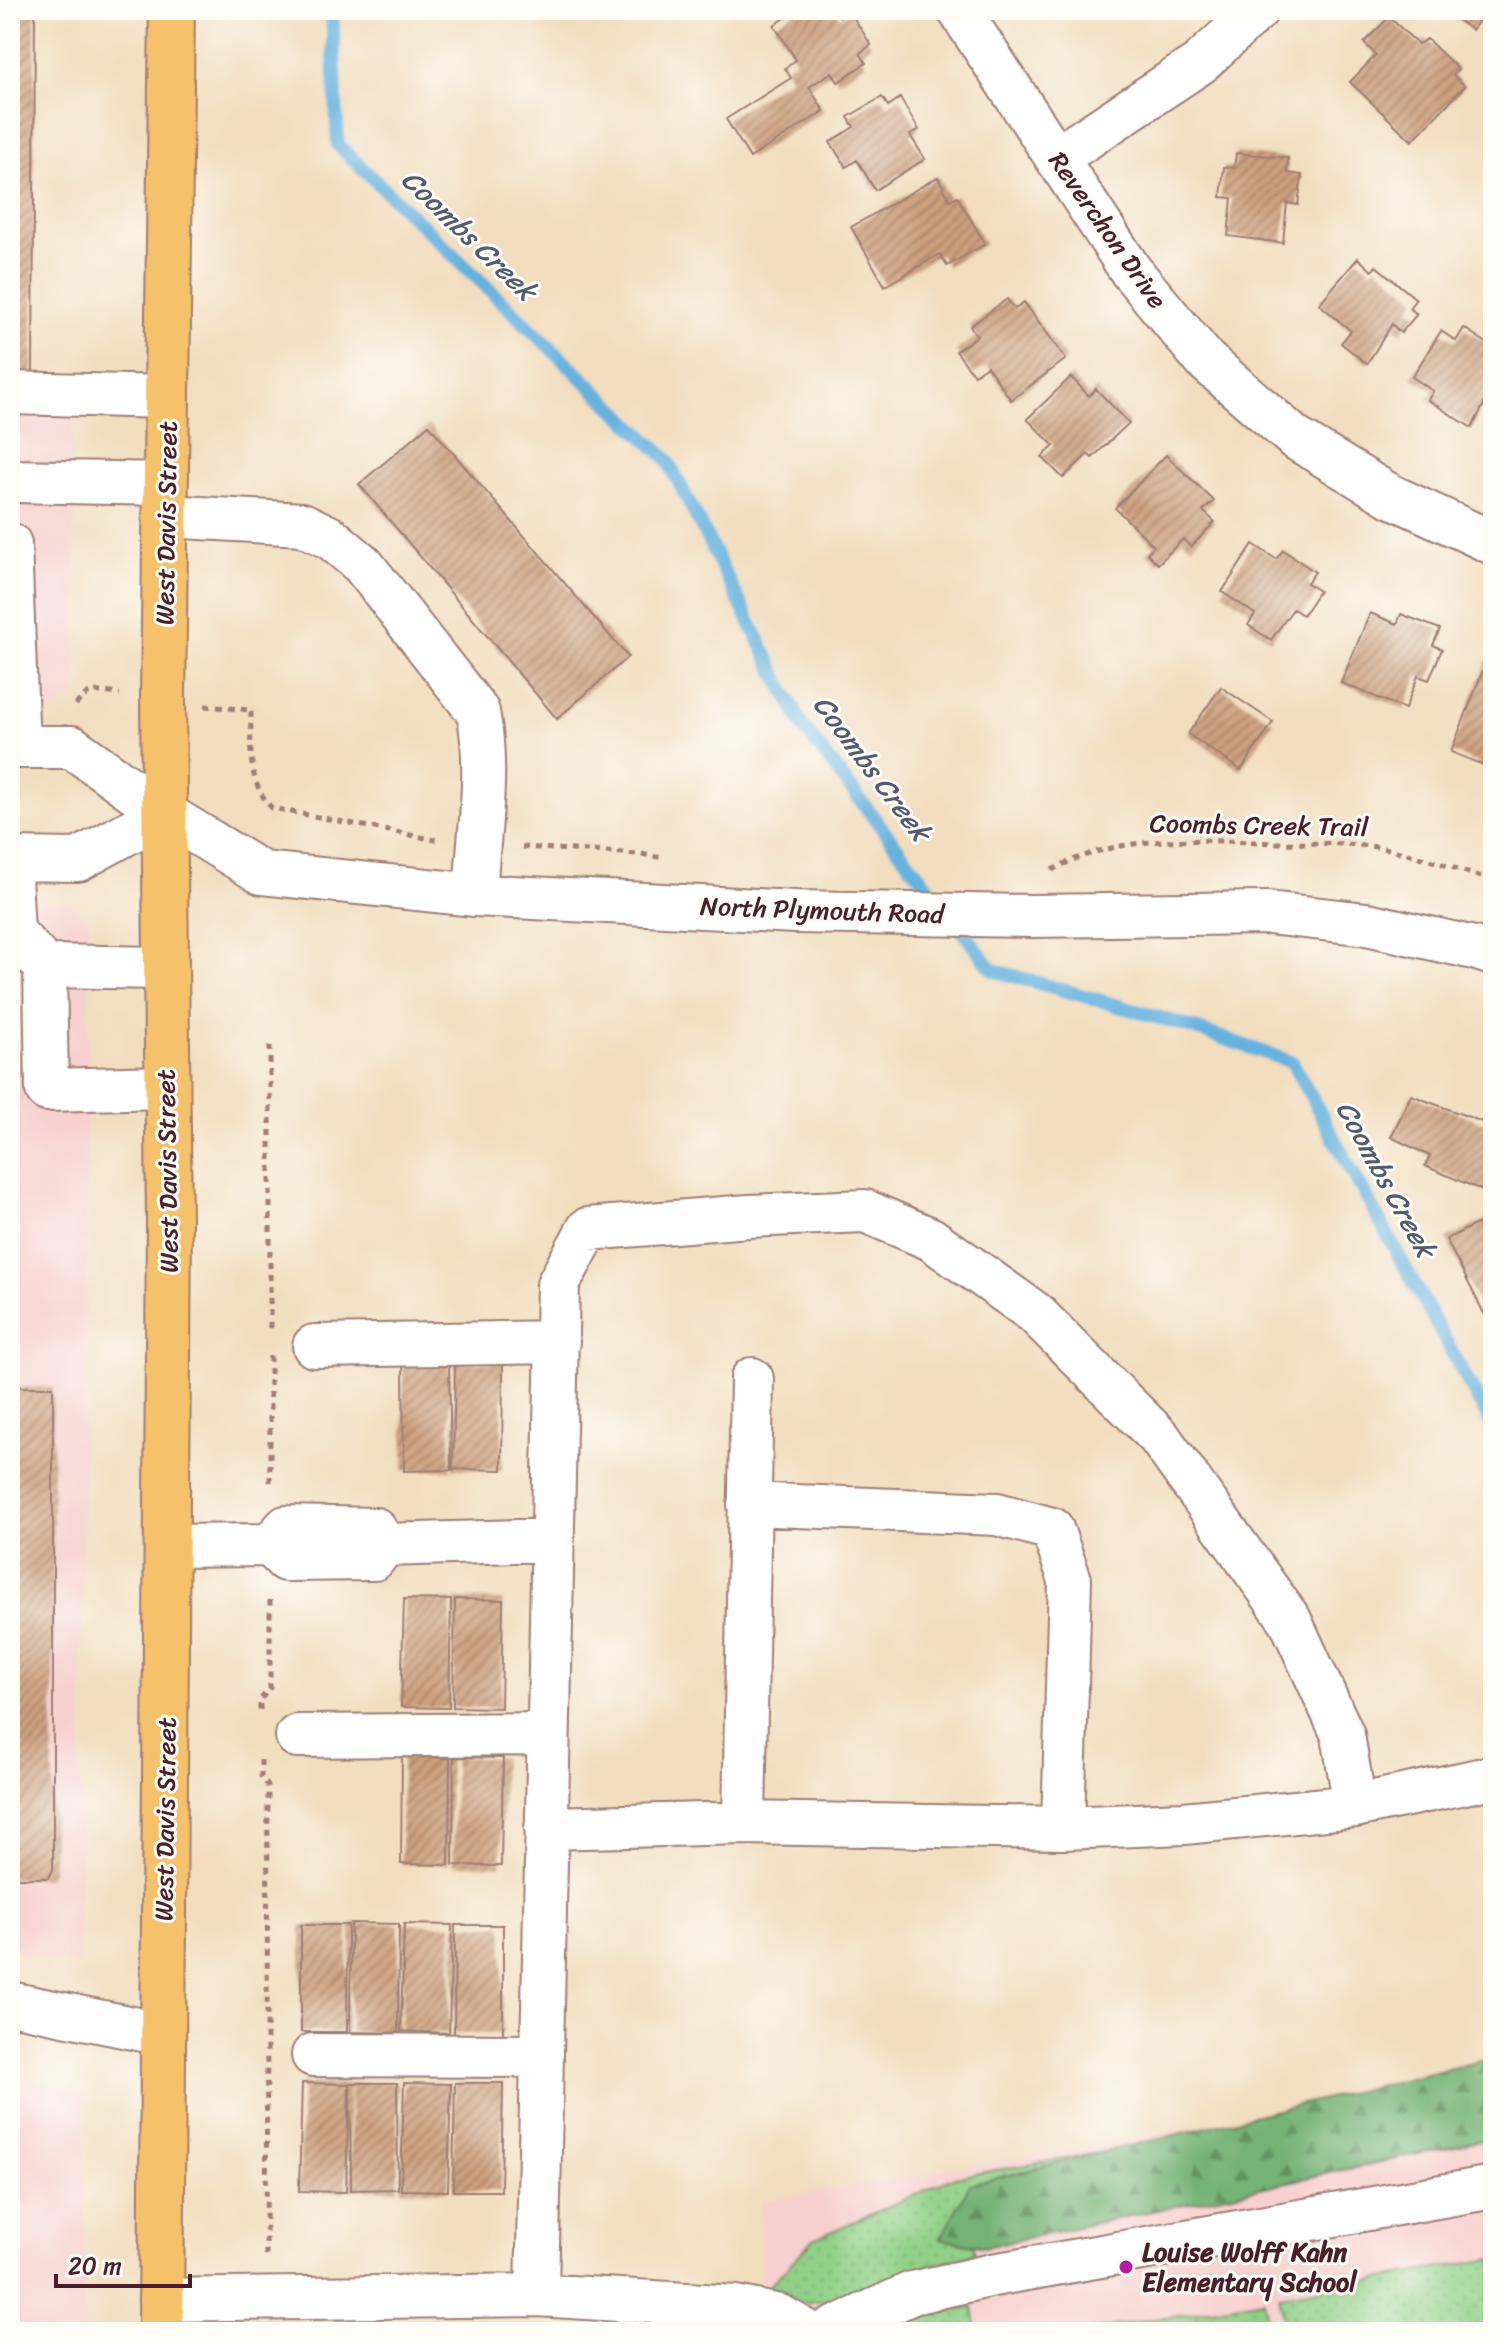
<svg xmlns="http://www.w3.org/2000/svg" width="1503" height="2342" viewBox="0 0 1503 2342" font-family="Sriracha,sans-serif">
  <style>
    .built { fill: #f7d0cf }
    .grass { fill: url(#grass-dots); stroke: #6d7859; stroke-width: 2 }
    .forest { fill: url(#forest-firs); stroke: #5f6850; stroke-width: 2 }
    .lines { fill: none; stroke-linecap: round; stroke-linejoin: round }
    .stream { stroke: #66b2df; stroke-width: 14 }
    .building { fill: url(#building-hatch) }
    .minor-casing { stroke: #9e7e74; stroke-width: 46 }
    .major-casing { stroke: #9e7e74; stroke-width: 48 }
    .path { stroke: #9e7e74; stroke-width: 5; stroke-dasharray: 6 6; stroke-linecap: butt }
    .minor { stroke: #fff; stroke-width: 42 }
    .major { stroke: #f5c16b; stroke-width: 44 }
    .poi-dot { fill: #b5179e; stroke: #fdfcf7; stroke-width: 3 }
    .labels { text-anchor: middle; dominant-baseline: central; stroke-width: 6; stroke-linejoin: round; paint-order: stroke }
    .street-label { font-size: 26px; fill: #4a1f2b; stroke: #fdfcf7 }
    .poi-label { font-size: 26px; font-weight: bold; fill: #4a1f2b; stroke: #fdfcf7; text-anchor: start }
    .water-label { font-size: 28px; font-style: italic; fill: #555a73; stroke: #fdfcf7 }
  </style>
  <defs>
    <pattern id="grass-dots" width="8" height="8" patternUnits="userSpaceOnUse" patternTransform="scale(2)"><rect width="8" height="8" fill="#90d087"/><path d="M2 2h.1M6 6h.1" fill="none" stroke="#7eb275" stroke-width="1.8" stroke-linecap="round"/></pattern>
    <pattern id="forest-firs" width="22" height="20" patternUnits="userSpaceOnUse" patternTransform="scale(2)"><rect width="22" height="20" fill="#74b274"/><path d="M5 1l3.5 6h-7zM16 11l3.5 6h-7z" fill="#61905f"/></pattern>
    <pattern id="building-hatch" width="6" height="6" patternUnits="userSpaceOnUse" patternTransform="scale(2)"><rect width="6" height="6" fill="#cda07f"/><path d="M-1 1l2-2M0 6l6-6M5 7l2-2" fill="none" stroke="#a88268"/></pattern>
  </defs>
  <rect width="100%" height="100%" fill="#fdfcf7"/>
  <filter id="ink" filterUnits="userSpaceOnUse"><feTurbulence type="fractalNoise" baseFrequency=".0125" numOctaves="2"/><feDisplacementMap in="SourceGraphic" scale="16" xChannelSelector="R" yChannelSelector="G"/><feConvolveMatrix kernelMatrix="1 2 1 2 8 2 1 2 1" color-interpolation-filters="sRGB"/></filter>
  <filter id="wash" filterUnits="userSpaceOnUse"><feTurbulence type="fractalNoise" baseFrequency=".006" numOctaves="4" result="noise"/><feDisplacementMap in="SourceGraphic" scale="32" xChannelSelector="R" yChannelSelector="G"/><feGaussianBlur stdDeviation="1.8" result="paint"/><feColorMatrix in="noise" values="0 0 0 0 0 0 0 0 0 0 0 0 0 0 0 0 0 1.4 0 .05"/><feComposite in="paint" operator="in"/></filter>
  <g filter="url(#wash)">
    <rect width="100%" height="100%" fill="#f2ddbe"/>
    <!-- built -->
    <path class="built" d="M10 418H73L77 695 46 714 10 715Z
      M68 902 89 919 79 1965 10 1950V903Z
      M10 2073 84 2094 85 2332H10Z
      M1493 2078V2332H759L761 2201Z"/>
    <!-- grass -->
    <path class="grass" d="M1493 2086 967 2212 975 2254 928 2266 849 2298 791 2304 768 2287 814 2239 955 2177Z
      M1493 2259V2332H1286L1279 2296Z
      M1263 2300 1270 2332H1081Z
      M973 2307 977 2332H877L891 2322Z"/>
    <!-- forest -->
    <path class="forest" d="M1493 2058V2138L985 2247 940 2239 970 2184Z"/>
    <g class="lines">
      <!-- stream -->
      <path class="stream" d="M332 10 338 145 667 459 803 727 993 970 1178 1023 1292 1062 1493 1427"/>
    </g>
    <g id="blocks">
      <!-- building -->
      <path class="building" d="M10 10H35L33 373 10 372Z
        M798 10H836L840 17 850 12 871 45 860 53 866 63 838 82 832 72 809 87 824 111 750 158 726 119 791 78 785 68 796 60 774 25Z
        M1444 10H1487L1472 30Z
        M1389 17 1418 44 1427 39 1458 69 1453 75 1465 86 1412 141 1350 82 1376 55 1364 43Z
        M882 97 888 106 900 98 919 130 910 135 925 159 875 190 857 160 846 167 830 142 854 127 848 117Z
        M1236 153 1288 158 1287 173 1302 175 1298 205 1287 203 1283 243 1228 236 1232 198 1221 197 1224 167 1234 168Z
        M938 177 950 200 957 196 985 244 947 266 940 254 885 286 851 227Z
        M1358 258 1372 271 1376 266 1416 299 1409 308 1417 314 1401 333 1392 324 1367 364 1341 343 1351 331 1319 304Z
        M1007 299 1015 309 1024 302 1066 359 1011 400 987 366 974 375 956 351 977 336 970 326Z
        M1464 328 1493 347V386L1472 428 1428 400 1433 391 1412 377 1441 331 1456 341Z
        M1071 377 1089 396 1096 389 1129 423 1092 458 1088 454 1063 478 1042 457 1054 446 1027 419Z
        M429 425 628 657 557 719 359 484Z
        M1166 455 1214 501 1203 511 1215 522 1191 547 1183 539 1158 564 1147 553 1154 546 1115 508Z
        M1253 544 1276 559 1283 550 1315 572 1307 583 1319 591 1303 615 1293 609 1271 640 1248 625 1255 614 1222 592Z
        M1370 613 1397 624 1401 614 1440 629 1433 645 1442 649 1429 680 1418 676 1405 709 1341 683Z
        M1487 660 1493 663V769L1451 752Z
        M1221 687 1273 722 1241 770 1188 734Z
        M1411 1095 1493 1126V1195L1425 1166 1430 1156 1391 1137Z
        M1493 1216V1331L1446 1239Z
        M403 1362H449L451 1470 404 1471Z
        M455 1362 503 1363 502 1470 453 1469Z
        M10 1387H53V1870L49 1878H10Z
        M404 1599 451 1600 449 1708 401 1707Z
        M455 1599 503 1600 501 1708 453 1707Z
        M402 1757 450 1758 449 1865 401 1864Z
        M454 1757 503 1758 501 1866 453 1865Z
        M351 1923 399 1924 398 2033 350 2032Z
        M404 1924 452 1925 449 2033 401 2031Z
        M301 1925H348L347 2032H301Z
        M455 1925H503V2034H454Z
        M302 2083 349 2084 346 2192 299 2191Z
        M350 2083H397L398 2189 351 2190Z
        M404 2083 451 2084 448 2191 401 2190Z
        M455 2083H503L501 2191H453Z"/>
    </g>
  </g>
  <g filter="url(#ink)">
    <use href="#blocks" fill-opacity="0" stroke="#9e7e74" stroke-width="2"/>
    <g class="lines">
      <defs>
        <path id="minor" d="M959 10 1131 271 1205 360 1295 438 1389 495 1493 543
          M1058 157 1200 63 1257 10
          M10 393 167 397
          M10 481 166 484
          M166 516 302 524 331 538 363 565 478 712C490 771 478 836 475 895
          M10 544 18 747
          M10 747H72L164 813 262 873 475 895 795 912 1030 916 1268 913 1367 924 1474 948 1493 954
          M10 859 78 860 164 813
          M10 877 13 932 45 966 164 968
          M45 966 47 1090 166 1087
          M314 1346 558 1342
          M749 1504 997 1514 1052 1529 1070 1580 1063 1828
          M270 1545 286 1527 375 1529 384 1545
          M384 1545 551 1540
          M168 1546 270 1545 285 1560 374 1559 384 1545
          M297 1736 548 1734
          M744 1823 752 1379
          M546 1828 744 1823 1063 1828 1184 1823 1355 1806 1493 1777
          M10 2003 162 2034
          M313 2055 542 2056
          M537 2295 558 1284 588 1229 749 1216 865 1211 931 1239 1035 1313 1159 1437 1290 1620 1343 1735 1355 1806
          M160 2300 537 2295 736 2307 780 2316 808 2332
          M826 2332 912 2293 993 2275 1493 2187"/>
        <path id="major" d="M161 2332 169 1219 163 700 172 10"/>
      </defs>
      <!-- minor casing -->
      <use href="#minor" class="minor-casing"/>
      <!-- major casing -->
      <use href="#major" class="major-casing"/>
      <!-- path -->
      <path class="path" d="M76 705C89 687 99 692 120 694
        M205 706 251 710C251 746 246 781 272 808L436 840
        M522 847 640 854 663 858
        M1052 870C1125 831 1199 841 1279 843 1310 844 1344 842 1376 847 1416 854 1454 868 1493 881
        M270 1046V1334
        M270 1356V1486
        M260 1710V1700L270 1688V1600
        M261 1760V1776L268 1786 266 2256"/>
      <!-- minor -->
      <use href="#minor" class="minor"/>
      <!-- major -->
      <use href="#major" class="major"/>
    </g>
  </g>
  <!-- markers -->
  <circle class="poi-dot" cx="1126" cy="2267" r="8"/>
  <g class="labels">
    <!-- street labels -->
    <g class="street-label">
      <text transform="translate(1108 230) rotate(55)">Reverchon Drive</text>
      <text transform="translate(166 523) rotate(-89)">West Davis Street</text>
      <text transform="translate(1259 825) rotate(1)">Coombs Creek Trail</text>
      <text transform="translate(822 910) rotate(2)">North Plymouth Road</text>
      <text transform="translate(167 1171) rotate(-91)">West Davis Street</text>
      <text transform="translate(165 1819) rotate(-89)">West Davis Street</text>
    </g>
    <!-- poi labels -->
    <g class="poi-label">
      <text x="1142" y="2252">Louise Wolff Kahn<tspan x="1142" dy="30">Elementary School</tspan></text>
    </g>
    <!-- water labels -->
    <g class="water-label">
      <text transform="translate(469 235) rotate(44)">Coombs Creek</text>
      <text transform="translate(872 768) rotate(53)">Coombs Creek</text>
      <text transform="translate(1386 1179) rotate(61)">Coombs Creek</text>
    </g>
  </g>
  <!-- margin -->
  <rect width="1503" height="2342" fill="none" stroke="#fdfcf7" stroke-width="40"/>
  <!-- scale -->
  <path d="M56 2274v12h134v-12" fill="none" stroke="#4a1f2b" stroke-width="4"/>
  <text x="68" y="2274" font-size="24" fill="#4a1f2b" stroke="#fdfcf7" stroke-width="6" paint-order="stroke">20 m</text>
</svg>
